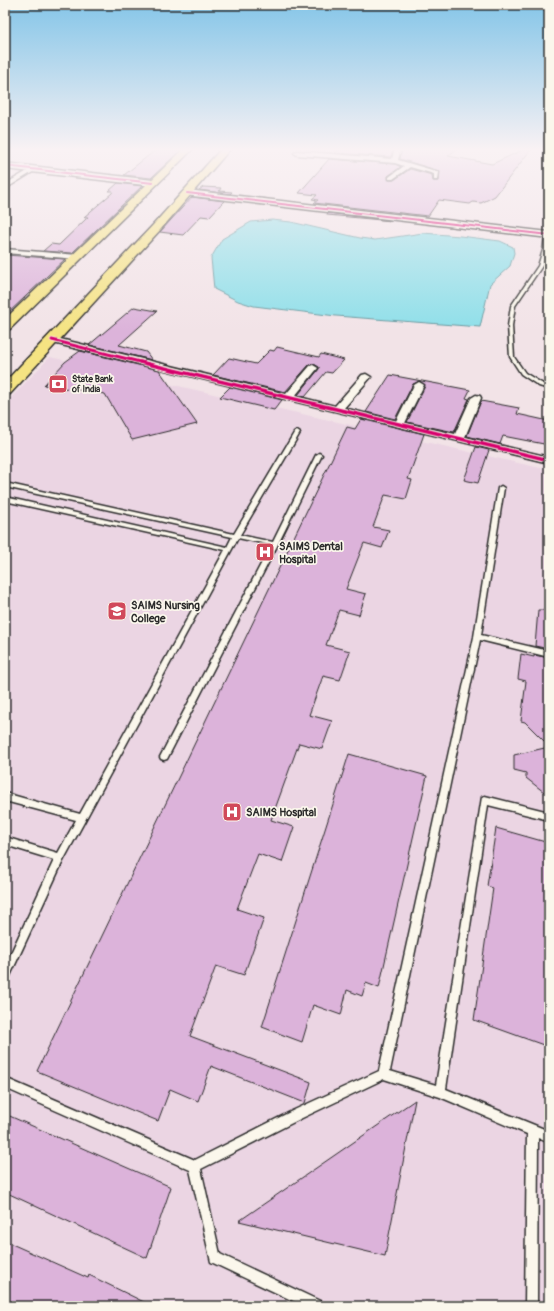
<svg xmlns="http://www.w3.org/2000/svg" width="554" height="1311" viewBox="0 0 554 1311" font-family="Pangolin,sans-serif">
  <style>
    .built { fill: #ebd5e3 }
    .water { fill: #8edfe9; stroke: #66979d }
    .building { fill: #dcb3da; stroke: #2b2b2b }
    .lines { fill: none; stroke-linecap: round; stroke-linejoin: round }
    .lane-casing { stroke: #2b2b2b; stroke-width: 3 }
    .street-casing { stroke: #2b2b2b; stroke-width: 3 }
    .secondary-casing { stroke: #2b2b2b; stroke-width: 3 }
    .primary-casing { stroke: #2b2b2b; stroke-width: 3 }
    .lane { fill: #fbf7ec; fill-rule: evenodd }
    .street { fill: #fbf7ec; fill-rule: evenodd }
    .secondary { fill: #fbf7ec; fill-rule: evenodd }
    .primary { fill: #f5e382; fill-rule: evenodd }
    .cycleway-far2-casing { stroke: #fbf7ec; stroke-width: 3 }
    .cycleway-far1-casing { stroke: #fbf7ec; stroke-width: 4.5 }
    .cycleway-casing { stroke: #fbf7ec; stroke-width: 5.5 }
    .cycleway-far2 { stroke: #d6006c; stroke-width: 2 }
    .cycleway-far1 { stroke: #d6006c; stroke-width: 3 }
    .cycleway { stroke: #d6006c; stroke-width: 3.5 }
    .labels { text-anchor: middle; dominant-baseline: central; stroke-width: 3.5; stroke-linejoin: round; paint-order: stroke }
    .far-poi-label { font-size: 9px; font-weight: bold; fill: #2b2b2b; stroke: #fbf7ec; text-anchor: start }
    .poi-label { font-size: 11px; font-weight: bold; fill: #2b2b2b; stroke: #fbf7ec; text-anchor: start }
  </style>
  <rect width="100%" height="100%" fill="#f2e3e7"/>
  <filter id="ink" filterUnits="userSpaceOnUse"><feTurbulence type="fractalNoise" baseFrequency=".025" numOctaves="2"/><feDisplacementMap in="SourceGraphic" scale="8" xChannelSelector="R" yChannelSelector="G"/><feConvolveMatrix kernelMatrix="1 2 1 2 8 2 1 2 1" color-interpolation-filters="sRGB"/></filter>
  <g filter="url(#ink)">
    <!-- built -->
    <path class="built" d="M50 357 549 470V1306H5V404Z"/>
    <!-- water -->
    <path class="water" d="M272 220 291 222 360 238 375 240 423 233 460 236 500 241 513 247 514 253 510 266 490 284 480 327 336 316 254 306 238 301 214 289 211 258 222 239 251 222Z"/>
    <!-- building -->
    <path class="building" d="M158 148H183L151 178 124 175Z
      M339 148H393L391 157 335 153Z
      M402 148H458L448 156 492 164 527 148H532L495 196 481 203 473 202 470 204 439 200 428 216 314 203 318 200 312 199 317 195 299 193 329 159 395 164 401 167 388 176 389 180H394L410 169 432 175 433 181H439V171L400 159Z
      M118 183 142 186 72 253 43 251 51 244 59 245 88 217H84L112 193 113 191H109Z
      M203 187 221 188 219 191 232 192 230 194 199 190Z
      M192 197 224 201 209 217 201 216 183 235 160 232Z
      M328 213 392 221 327 215Z
      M5 255 65 259 5 316Z
      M134 307 157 311 119 345 146 352 152 360 89 345Z
      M277 347 319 357 321 354 344 360 332 373 326 372 305 397 298 395 319 369V367L314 364 309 365 285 392 213 375 229 358 256 364 270 350 274 351Z
      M80 351 159 370 197 424 132 440 105 394 44 385 65 362Z
      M390 375 470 390 466 398 469 399 454 432 407 422 425 386 420 381 413 384 395 419 366 412Z
      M230 387 282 400 274 410 220 397Z
      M481 401 519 408 517 414 549 421V445L503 436 500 444 467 436Z
      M361 419 424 434 408 479 412 480 406 499 385 495 373 527 389 530 382 548 364 543 346 589 366 594 359 615 339 610 326 645 350 651 340 680 323 676 309 715 332 721 322 749 299 743 271 820 294 827 282 862 258 854 237 909 264 918 244 975 216 966 190 1036 311 1082 305 1103 211 1066 198 1101 170 1089 158 1121 37 1071 347 427 355 429Z
      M476 447 489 450 478 483 464 480Z
      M538 610H549V649L535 646Z
      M521 654 534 657V655L549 658V746L525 722 521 721 526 681 518 679Z
      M549 747V796L526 778V773L514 770V755Z
      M349 754 427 776 379 988 366 983 362 996 347 990 341 1015 313 1005 302 1042 262 1027Z
      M496 828 549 843V1047L474 1020 493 888 487 886Z
      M415 1100 385 1256 239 1221Z
      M5 1114 171 1187 147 1258 5 1192Z
      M5 1241 88 1278 89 1275 152 1306H5Z"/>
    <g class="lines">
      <defs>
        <path id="lane" d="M547 234 549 235 547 250 542 266 515 306 512 326 514 357 525 373 543 384 549 386V389L539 386 521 374 510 357 508 326 511 306 538 266 543 250 545 235Z
          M297 431 300 433 240 535 273 542 316 455 319 453 322 455 278 544 167 759 164 760 161 759 160 757 271 545 238 538 63 861 8 980 5 982V966L54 860 5 845V837L58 853 76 820 5 801V793L80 814 225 550 5 501V497L227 547 232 537 5 487V483L234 534 294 433Z
          M501 486 504 488 481 635 549 651V657L480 640 390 1071 436 1085 482 797 485 796 549 812V820L488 805 446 1089 549 1131V1143L538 1138 537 1306H525L527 1134 440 1097 384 1079 300 1119 201 1169 220 1254 322 1302 324 1306H304L211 1262 190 1170 5 1088V1078L195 1160 292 1111 379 1071 474 637 498 488Z"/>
        <path id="street" d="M395 148H401L398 160 439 172 438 180H434V174L410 167 393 179H389V177L404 166 395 163 297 155 294 153 297 151 392 159Z
          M31 169 36 170 5 189V184Z
          M5 249 78 255 82 257 78 259 5 253Z
          M52 337 286 394 310 366 313 365 318 368 295 396 335 406 362 375 366 374 371 377 344 408 396 421 414 385 419 382 424 385 405 423 455 434 471 398 476 395 480 396 481 398 465 437 549 457V463L49 342 47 340Z"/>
        <path id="secondary" d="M5 163 153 180 158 183 153 186 5 169Z
          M187 190 549 232V238L184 195 182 193 184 191Z"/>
        <path id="primary" d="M185 148H194L10 329 5 330V319Z
          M222 148H231L161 229 10 394 5 395V382L153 225Z"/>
      </defs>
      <!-- lane casing -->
      <use href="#lane" class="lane-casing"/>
      <!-- street casing -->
      <use href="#street" class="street-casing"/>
      <!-- secondary casing -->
      <use href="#secondary" class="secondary-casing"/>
      <!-- primary casing -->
      <use href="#primary" class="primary-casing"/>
      <!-- lane -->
      <use href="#lane" class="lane"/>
      <!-- street -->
      <use href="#street" class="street"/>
      <!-- secondary -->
      <use href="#secondary" class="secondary"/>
      <!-- primary -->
      <use href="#primary" class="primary"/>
      <defs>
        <path id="cycleway-far2" d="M5 166 153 183
          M187 193 549 235"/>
        <path id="cycleway-far1" d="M52 340 144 363"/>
        <path id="cycleway" d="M140 362 549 460"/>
      </defs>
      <!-- cycleway-far2 casing -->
      <use href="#cycleway-far2" class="cycleway-far2-casing"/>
      <!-- cycleway-far1 casing -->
      <use href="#cycleway-far1" class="cycleway-far1-casing"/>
      <!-- cycleway casing -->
      <use href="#cycleway" class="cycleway-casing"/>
      <!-- cycleway-far2 -->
      <use href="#cycleway-far2" class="cycleway-far2"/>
      <!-- cycleway-far1 -->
      <use href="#cycleway-far1" class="cycleway-far1"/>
      <!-- cycleway -->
      <use href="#cycleway" class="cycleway"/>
    </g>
  </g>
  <!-- sky -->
  <linearGradient id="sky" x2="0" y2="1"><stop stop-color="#84c5e8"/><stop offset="0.45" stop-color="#f9f2f4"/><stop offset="1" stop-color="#f9f2f4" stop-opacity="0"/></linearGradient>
  <rect width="554" height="332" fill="url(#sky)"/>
  <!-- icons -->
  <defs>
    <symbol id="bank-square" viewBox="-11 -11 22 22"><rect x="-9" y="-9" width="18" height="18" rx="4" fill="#d1495b" stroke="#fbf7ec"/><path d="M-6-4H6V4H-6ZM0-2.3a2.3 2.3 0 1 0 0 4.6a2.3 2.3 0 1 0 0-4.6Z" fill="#fff"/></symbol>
    <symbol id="hospital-square" viewBox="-11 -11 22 22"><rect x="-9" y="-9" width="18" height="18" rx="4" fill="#d1495b" stroke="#fbf7ec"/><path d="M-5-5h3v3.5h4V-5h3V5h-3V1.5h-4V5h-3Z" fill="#fff"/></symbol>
    <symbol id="university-square" viewBox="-11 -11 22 22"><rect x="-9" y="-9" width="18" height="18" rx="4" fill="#d1495b" stroke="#fbf7ec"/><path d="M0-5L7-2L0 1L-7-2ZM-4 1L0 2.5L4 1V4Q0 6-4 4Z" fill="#fff"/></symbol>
  </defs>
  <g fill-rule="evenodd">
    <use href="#bank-square" x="47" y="373" width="22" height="22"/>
    <use href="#hospital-square" x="254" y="541" width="22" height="22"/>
    <use href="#university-square" x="106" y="600" width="22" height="22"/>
    <use href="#hospital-square" x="221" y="801" width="22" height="22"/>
  </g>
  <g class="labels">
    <!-- far-poi labels -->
    <g class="far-poi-label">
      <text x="72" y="379">State Bank<tspan x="72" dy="10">of India</tspan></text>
    </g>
    <!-- poi labels -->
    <g class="poi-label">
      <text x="279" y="546">SAIMS Dental<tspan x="279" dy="13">Hospital</tspan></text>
      <text x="131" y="605">SAIMS Nursing<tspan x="131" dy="13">College</tspan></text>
      <text x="246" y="812">SAIMS Hospital</text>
    </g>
  </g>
  <!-- margin -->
  <rect width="554" height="1311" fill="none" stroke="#fbf7ec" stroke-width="20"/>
  <rect x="10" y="10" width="534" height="1291" fill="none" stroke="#2b2b2b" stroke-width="1.5" filter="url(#ink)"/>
</svg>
